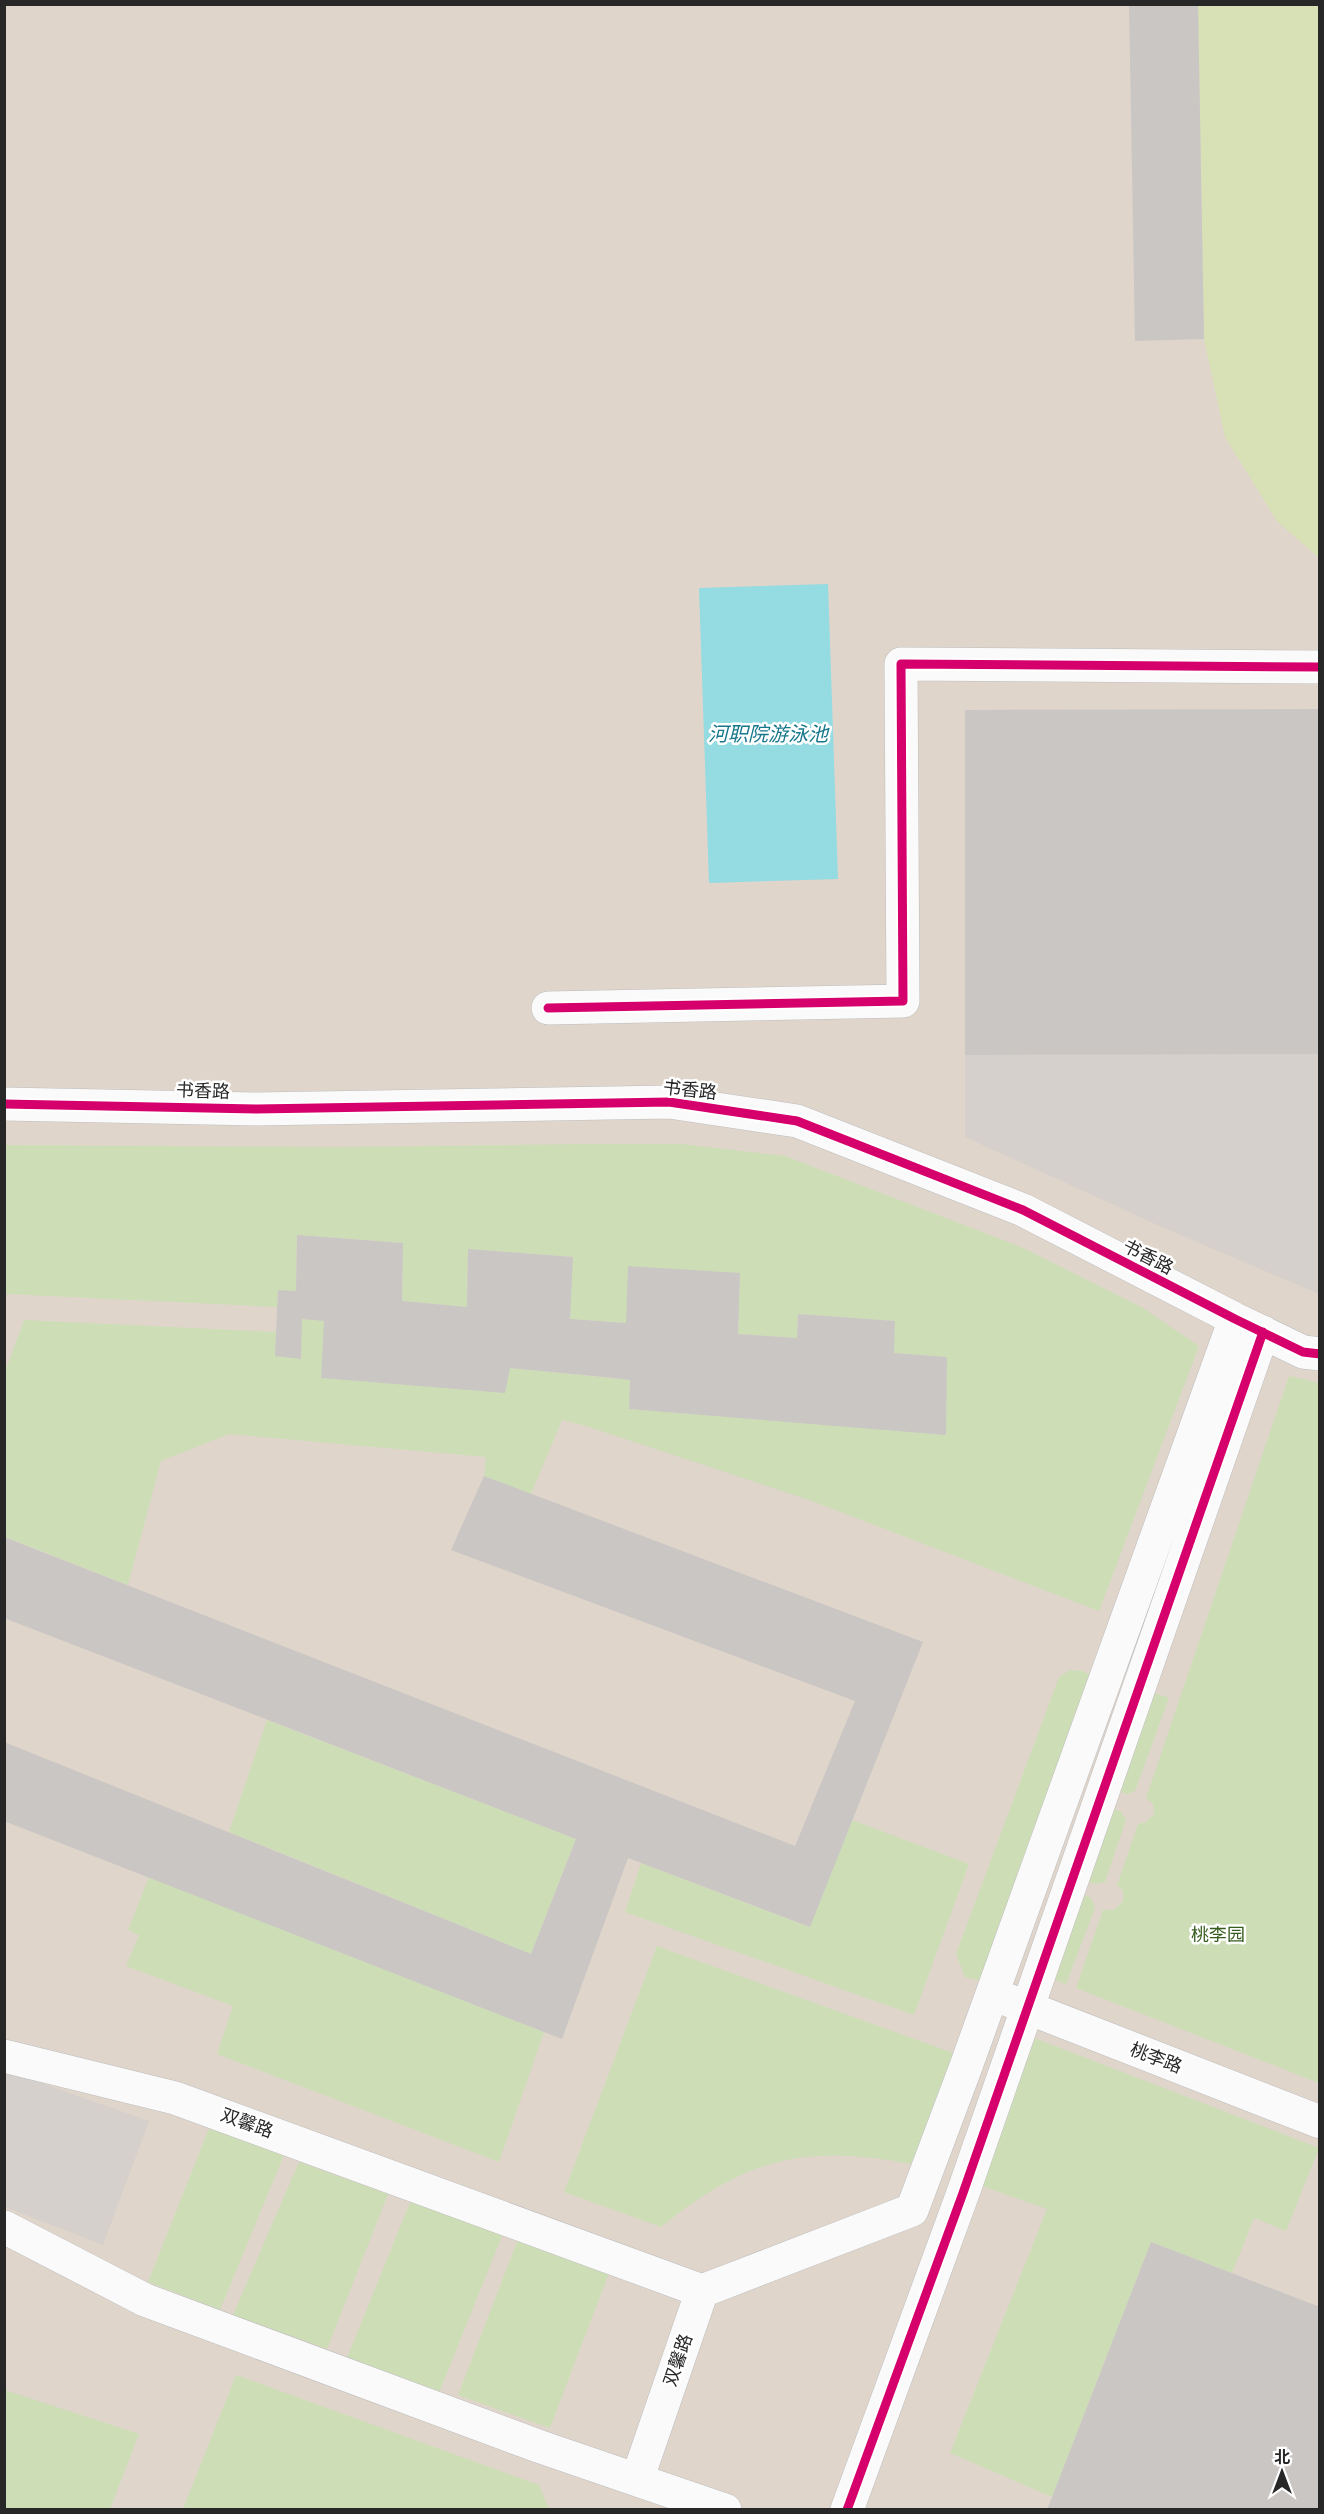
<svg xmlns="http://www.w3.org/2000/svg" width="1324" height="2514" viewBox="0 0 1324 2514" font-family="Rubik,'Noto Sans SC',sans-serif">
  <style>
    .education { fill: #dfd5cb }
    .green { fill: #cddeb7 }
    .pitch { fill: #d8e1b5 }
    .plaza { fill: #d5d0cc }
    .water { fill: #94dbe2 }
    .building { fill: #c9c6c4 }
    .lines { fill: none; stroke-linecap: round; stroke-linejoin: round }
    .minor-casing { stroke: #bebdbd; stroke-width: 34 }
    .minor { stroke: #fbfafa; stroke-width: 33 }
    .cycleway-casing { stroke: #fff; stroke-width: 13 }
    .cycleway { stroke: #d6006c; stroke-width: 9 }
    .labels { text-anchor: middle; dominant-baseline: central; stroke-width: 5; stroke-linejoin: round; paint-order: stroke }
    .street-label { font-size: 18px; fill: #272727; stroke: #fff }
    .park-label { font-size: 18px; fill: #365c1e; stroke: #fff }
    .water-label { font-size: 20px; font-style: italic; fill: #17778b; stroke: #fff }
  </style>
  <rect width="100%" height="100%" fill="#e4e0dc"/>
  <!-- education -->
  <path class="education" d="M5 5H1319V2509L5 2510Z"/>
  <!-- green -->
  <path class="green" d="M585 1144H682L785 1156 1021 1247 1143 1308 1199 1346 1099 1611 809 1500 586 1426 562 1420 531 1494 484 1476 486 1457 229 1434 161 1461 128 1585 5 1537V1372L24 1320 276 1332 275 1356 302 1319 324 1321 510 1368 630 1380 629 1409 946 1434V1357L894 1353V1321L798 1314 797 1338 738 1334 740 1273 626 1323 570 1319 572 1257 468 1249 467 1307 402 1301 403 1243 297 1235 296 1291 278 1290 277 1307 7 1294 5 1300V1145L335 1147Z
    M1289 1376 1320 1383 1319 2083 1076 1988 1103 1910H1114L1123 1901V1891L1117 1885 1138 1824 1146 1822 1154 1814 1153 1804 1146 1798Z
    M1070 1670 1083 1671 1092 1676 981 1981 965 1977 956 1954 1059 1677Z
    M1152 1692 1169 1698 1135 1791 1127 1794 1117 1791Z
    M267 1720 576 1839 531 1954 229 1832Z
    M1111 1808 1121 1812 1126 1820 1105 1882 1096 1884 1086 1881Z
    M852 1820 969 1864 914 2015 625 1912 641 1863 809 1927Z
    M149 1877 544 2032 499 2162 217 2054 233 2006 126 1966 139 1935 128 1930Z
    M1083 1894 1091 1898 1095 1908 1066 1984 1052 1979Z
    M657 1946 956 2054 916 2165C807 2143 747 2157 661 2227L564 2192Z
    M1029 2036 1319 2148 1286 2231 1254 2218 1232 2273 1151 2242 1052 2497 950 2453 1047 2209 979 2185Z
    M210 2126 284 2155 220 2310 148 2282Z
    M299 2162 388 2194 327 2349 233 2315Z
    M411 2200 502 2236 439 2393 347 2358Z
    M518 2239 609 2273 550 2428 458 2395Z
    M236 2375 539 2485 549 2509H183Z
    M5 2390 139 2434 110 2509H5Z"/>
  <!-- pitch -->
  <path class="pitch" d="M1198 5H1319V558L1277 521 1225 437 1204 339Z"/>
  <!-- plaza -->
  <path class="plaza" d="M1319 1054V1294L1164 1228 965 1137V1055Z
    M4 2070 149 2121 103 2245 5 2207Z"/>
  <!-- water -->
  <path class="water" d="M828 584 838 879 709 883 699 588Z"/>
  <!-- building -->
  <path class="building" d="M1129 4H1198L1204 339 1135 341Z
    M1320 709V1054L965 1055V710Z
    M297 1235 403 1243 402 1301 467 1307 468 1249 573 1257 570 1319 626 1323 628 1266 740 1273 738 1334 797 1338 798 1314 895 1321 894 1353 947 1357 946 1435 629 1409 630 1380 604 1377 510 1368 505 1393 321 1378 324 1321 302 1319 301 1359 275 1356 278 1290 296 1291Z
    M484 1476 923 1642 810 1927 628 1858 562 2039 4 1821V1742L531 1954 576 1839 4 1618V1537L795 1846 855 1701 451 1550Z
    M1151 2242 1320 2307V2510H1047Z"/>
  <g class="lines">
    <defs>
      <path id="minor" d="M548 1008 903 1001 901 664 1320 667
        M4 1104 257 1109 669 1102 797 1121 1023 1210 1235 1319 1303 1352 1320 1354
        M1008 2000 1320 2122
        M4 2056 175 2098 702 2291
        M4 2227 145 2300 538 2446 725 2510
        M702 2291 912 2210 965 2069 1235 1319
        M637 2480 702 2291
        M847 2510 963 2193 1263 1332"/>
    </defs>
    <!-- minor casing -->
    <use href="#minor" class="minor-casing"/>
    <!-- minor -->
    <use href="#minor" class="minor"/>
    <defs>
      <path id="cycleway" d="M548 1008 903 1001 901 664 1320 667
        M4 1104 257 1109 669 1102 797 1121 1023 1210 1235 1319 1303 1352 1320 1354
        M847 2510 963 2193 1263 1332"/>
    </defs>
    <!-- cycleway casing -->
    <use href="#cycleway" class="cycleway-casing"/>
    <!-- cycleway -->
    <use href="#cycleway" class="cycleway"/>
  </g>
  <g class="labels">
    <!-- street labels -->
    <g class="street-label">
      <text transform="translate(690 1090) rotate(6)">书香路</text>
      <text transform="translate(203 1091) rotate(2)">书香路</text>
      <text transform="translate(1148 1257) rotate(27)">书香路</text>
      <text transform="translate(1156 2058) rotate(21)">桃李路</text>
      <text transform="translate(247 2123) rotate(20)">双馨路</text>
      <text transform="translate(678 2360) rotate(-71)">双馨路</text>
    </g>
    <!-- park labels -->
    <g class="park-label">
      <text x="1218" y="1935">桃李园</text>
    </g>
    <!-- water labels -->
    <g class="water-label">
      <text x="768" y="734">河职院游泳池</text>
    </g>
  </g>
  <!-- border -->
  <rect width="1324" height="2514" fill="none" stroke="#272727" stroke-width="12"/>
  <!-- north arrow -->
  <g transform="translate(1282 2472)" stroke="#ffffff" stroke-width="4.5" paint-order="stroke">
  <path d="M0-4.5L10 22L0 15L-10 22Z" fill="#272727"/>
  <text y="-9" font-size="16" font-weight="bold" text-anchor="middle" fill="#272727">北</text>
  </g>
</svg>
